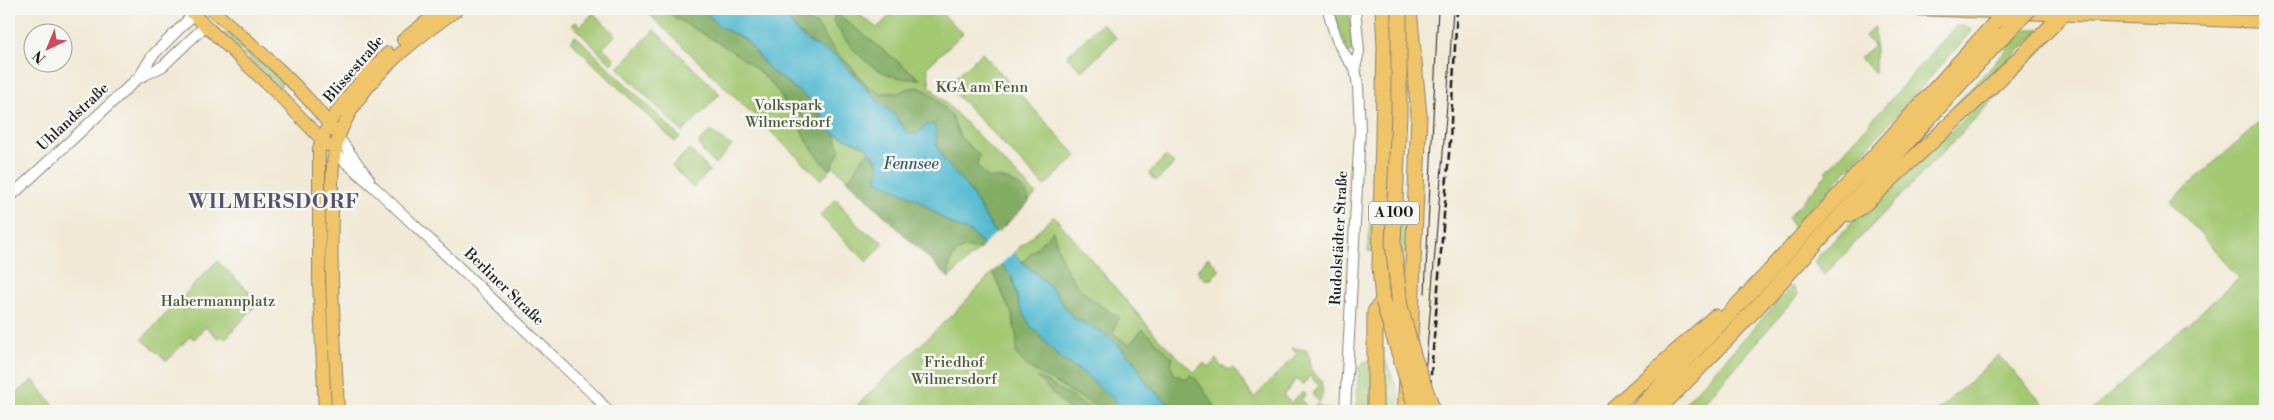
<svg xmlns="http://www.w3.org/2000/svg" width="2274" height="420" viewBox="0 0 2274 420" font-family="'Libre Bodoni',serif">
  <style>
    .green { fill: #a3c872; stroke: #607247 }
    .forest { fill: #82ac64; stroke: #4f6440 }
    .water { fill: #52bad0; stroke: #376b76 }
    .pier { fill: #f1e9d5 }
    .lines { fill: none; stroke-linecap: round; stroke-linejoin: round }
    .minor-casing { stroke: #868278; stroke-width: 12 }
    .major-casing { stroke: #868278; stroke-width: 14 }
    .highway-casing { stroke: #868278; stroke-width: 17 }
    .minor { stroke: #fff; stroke-width: 10 }
    .major { stroke: #f0c469; stroke-width: 12 }
    .highway { stroke: #f0c469; stroke-width: 15 }
    .tram { stroke: #1c1c1c; stroke-width: 1 }
    .rail { stroke: #1c1c1c; stroke-width: 2.5; stroke-dasharray: 8 4; stroke-linecap: butt }
    .highway-bridge-casing { stroke: #868278; stroke-width: 17; stroke-linecap: butt }
    .highway-bridge { stroke: #f0c469; stroke-width: 15 }
    .labels { text-anchor: middle; dominant-baseline: central; stroke-width: 5; stroke-linejoin: round; paint-order: stroke }
    .shield { fill: #f6f6f2; stroke: #5d5d5c; stroke-width: 1 }
    .shield-label { font-size: 14px; font-weight: bold; fill: #1c1c1c }
    .street-label { font-size: 15px; fill: #1c1c1c; stroke: #f6f6f2 }
    .park-label { font-size: 15px; fill: #4b583a; stroke: #f6f6f2 }
    .water-label { font-size: 16px; font-style: italic; fill: #325b64; stroke: #f6f6f2 }
    .district-label { font-size: 20px; font-weight: bold; letter-spacing: 1px; fill: #55526a; stroke: #f6f6f2 }
  </style>
  <rect width="100%" height="100%" fill="#f6f6f2"/>
  <filter id="ink" filterUnits="userSpaceOnUse"><feTurbulence type="fractalNoise" baseFrequency=".02" numOctaves="2"/><feDisplacementMap in="SourceGraphic" scale="10" xChannelSelector="R" yChannelSelector="G"/><feConvolveMatrix kernelMatrix="1 2 1 2 8 2 1 2 1" color-interpolation-filters="sRGB"/></filter>
  <filter id="wash" filterUnits="userSpaceOnUse"><feTurbulence type="fractalNoise" baseFrequency=".0096" numOctaves="4" result="noise"/><feDisplacementMap in="SourceGraphic" scale="20" xChannelSelector="R" yChannelSelector="G"/><feGaussianBlur stdDeviation="1.12" result="paint"/><feColorMatrix in="noise" values="0 0 0 0 0 0 0 0 0 0 0 0 0 0 0 0 0 1.4 0 .05"/><feComposite in="paint" operator="in"/></filter>
  <g filter="url(#wash)">
    <rect width="100%" height="100%" fill="#f1e9d5"/>
    <!-- green -->
    <path class="green" d="M644 9H701L835 134 866 147 984 245 949 278 834 167 821 180Z
      M782 9H852L877 28 897 9H937L963 33 927 67 930 87 1036 194 997 233 920 132 786 14Z
      M1333 9H1349L1353 51 1348 52Z
      M2086 9 2258 13 2257 17 2085 10Z
      M593 13 616 35 603 48 615 59 611 64 572 25 576 22 581 26Z
      M1102 23 1116 38 1082 72 1067 56Z
      M1956 26 1968 27 1972 31 1794 229 1788 218 1827 174 1826 172Z
      M1874 27H1875V73L1860 58 1874 46 1865 36Z
      M2026 29H2042L1914 149Z
      M654 30 720 94 683 132 618 68Z
      M2059 30H2061L1824 275 1815 260 1831 243Z
      M228 31 283 82 280 87 224 35Z
      M576 36 680 137 675 142 570 41Z
      M982 53 1077 156 1044 186 947 85Z
      M2265 117V411H2091L2239 278 2171 201Z
      M710 131 732 146 715 164 703 152 699 142Z
      M689 149 710 171 693 188 672 166Z
      M1166 156 1174 164 1156 181 1149 173Z
      M836 199 859 227 884 243 867 262 820 216Z
      M1372 200 1420 204 1416 255 1368 251Z
      M1054 216 1159 339 1194 372 1204 363 1210 368 1216 359 1222 368 1224 366 1228 370 1233 368 1254 398 1297 354 1292 348 1306 350 1310 358 1312 371 1321 380 1323 394 1319 402 1312 394 1319 386 1310 376 1302 385 1296 379 1284 396 1291 403 1302 392 1305 395 1301 400 1311 410 1317 404 1324 408 1332 409V411H1181L1164 400 1013 253Z
      M1208 257 1220 270 1211 279H1205L1200 276 1198 270Z
      M217 261 257 299 258 303 225 339 222 336 219 339 206 327 194 339 190 336 167 361 142 339Z
      M1001 264 1127 411H851L955 312Z
      M1792 286 1798 295 1697 411H1678Z
      M1999 355 2049 411H1937Z
      M1386 361 1400 397 1399 411H1356L1359 367 1364 362Z
      M33 380 58 411H9V400Z"/>
    <!-- forest -->
    <path class="forest" d="M666 9H701L719 26 746 40 771 71 812 101 828 128 835 134 840 150 830 170C804 146 794 108 769 81 743 54 706 36 674 17Z
      M782 9H796L809 21 817 25 835 51 850 65 868 86 881 93H898L906 89 918 87 929 92 951 115 960 137 979 155 977 166 989 178C1002 176 1029 185 1029 202L997 233 993 230 970 191 944 160 937 146 935 128 933 124 918 134 908 133 891 111 875 98 854 73 797 32Z
      M835 12 920 79C876 81 855 54 833 22Z
      M871 152 880 167 876 180 918 200 951 224 972 233 984 245 978 250C957 242 948 260 949 278L848 180C856 172 860 155 871 152Z
      M1053 231C1065 277 1078 293 1119 317L1113 333 1129 345 1143 329 1173 358 1171 364 1174 374 1184 379 1192 375 1197 380 1217 411H1181L1164 400 1148 385 1133 360 1121 347 1072 317 1049 285 1022 262Z
      M1001 264 1012 276 1019 304 1029 324 1061 359 1086 374 1127 411H1104L1028 367 1016 354 1017 339 1012 315 993 272Z
      M1037 377 1044 380 1094 411H1070Z"/>
    <!-- water -->
    <path class="water" d="M701 9H782L797 32 807 41 838 57 875 98 891 111 908 133 918 134 925 126 933 124 935 128 937 146 944 160 970 191 993 230 1022 262 1049 285 1072 317 1102 332 1115 342 1133 360 1148 385 1164 400 1181 411H1127L1085 374 1061 359 1029 324 1019 304 1012 276 972 233 951 224 918 200 876 180 880 167 875 157 866 147 831 132 812 101 771 71 746 40 719 26Z"/>
    <!-- pier -->
    <path class="pier" d="M998 231 1015 251 999 266 982 247Z"/>
  </g>
  <g filter="url(#ink)">
    <g class="lines">
      <defs>
        <path id="minor" d="M1328 9C1333 31 1339 51 1355 68
          M138 79 152 56 194 14
          M338 137 369 179
          M334 152 375 188 594 395 608 411
          M9 198 137 79 163 66 206 25
          M1345 411 1360 130 1358 86 1355 68 1359 51 1355 9"/>
        <path id="major" d="M188 9 280 96 327 145
          M211 9C254 46 301 85 334 131
          M1914 9 2265 22
          M403 40 442 9
          M325 411 319 281V149C328 114 363 77 388 53
          M338 411C335 345 330 279 332 213 332 183 330 152 344 124 368 75 415 39 458 9"/>
        <path id="highway" d="M1409 9 1419 115 1410 339
          M1850 214 1861 207 1997 81 2068 9
          M1375 411V312L1383 301 1380 266 1385 47 1383 9
          M1405 411 1407 379
          M1610 411 1715 317
          M1637 411 1770 271 1998 20
          M1656 411C1778 291 1889 160 2005 34"/>
      </defs>
      <!-- minor casing -->
      <use href="#minor" class="minor-casing"/>
      <!-- major casing -->
      <use href="#major" class="major-casing"/>
      <!-- highway casing -->
      <use href="#highway" class="highway-casing"/>
      <!-- minor -->
      <use href="#minor" class="minor"/>
      <!-- major -->
      <use href="#major" class="major"/>
      <!-- highway -->
      <use href="#highway" class="highway"/>
      <!-- tram -->
      <path class="tram" d="M1425 293 1438 9
        M1422 411 1447 104 1453 9"/>
      <!-- rail -->
      <path class="rail" d="M1428 411 1450 141 1457 9"/>
      <defs>
        <path id="highway-bridge" d="M1399 9V114L1393 243 1400 306 1413 355 1433 411
          M1998 20 2009 9
          M2005 34 2029 9
          M1383 301 1417 411"/>
      </defs>
      <!-- highway-bridge casing -->
      <use href="#highway-bridge" class="highway-bridge-casing"/>
      <!-- highway-bridge -->
      <use href="#highway-bridge" class="highway-bridge"/>
    </g>
  </g>
  <g class="labels">
    <!-- shield labels -->
    <rect class="shield" x="1369" y="201.5" width="50" height="23" rx="4"/>
    <g class="shield-label">
      <text x="1394" y="213">A 100</text>
    </g>
    <!-- street labels -->
    <g class="street-label">
      <text transform="translate(354 69) rotate(-49)">Blissestraße</text>
      <text transform="translate(73 117) rotate(-43)">Uhlandstraße</text>
      <text transform="translate(1339 238) rotate(-87)">Rudolstädter Straße</text>
      <text transform="translate(504 287) rotate(44)">Berliner Straße</text>
    </g>
    <!-- park labels -->
    <g class="park-label">
      <text x="982" y="87">KGA am Fenn</text>
      <text x="788" y="105">Volkspark<tspan x="788" dy="17">Wilmersdorf</tspan></text>
      <text x="218" y="301">Habermannplatz</text>
      <text x="954" y="362">Friedhof<tspan x="954" dy="17">Wilmersdorf</tspan></text>
    </g>
    <!-- water labels -->
    <g class="water-label">
      <text x="911" y="164">Fennsee</text>
    </g>
    <!-- district labels -->
    <g class="district-label">
      <text x="274" y="202">WILMERSDORF</text>
    </g>
  </g>
  <!-- margin -->
  <rect width="2274" height="420" fill="none" stroke="#f6f6f2" stroke-width="30"/>
  <!-- north arrow -->
  <g transform="translate(48 48) rotate(224)"><circle r="24" fill="#f6f6f2" stroke="#9f9f9c"/>
  <path d="M0-4L9 19L0 12L-9 19Z" fill="#d1495b"/>
  <text y="-8" font-size="14" font-weight="bold" text-anchor="middle" fill="#1c1c1c">N</text>
  </g>
</svg>
